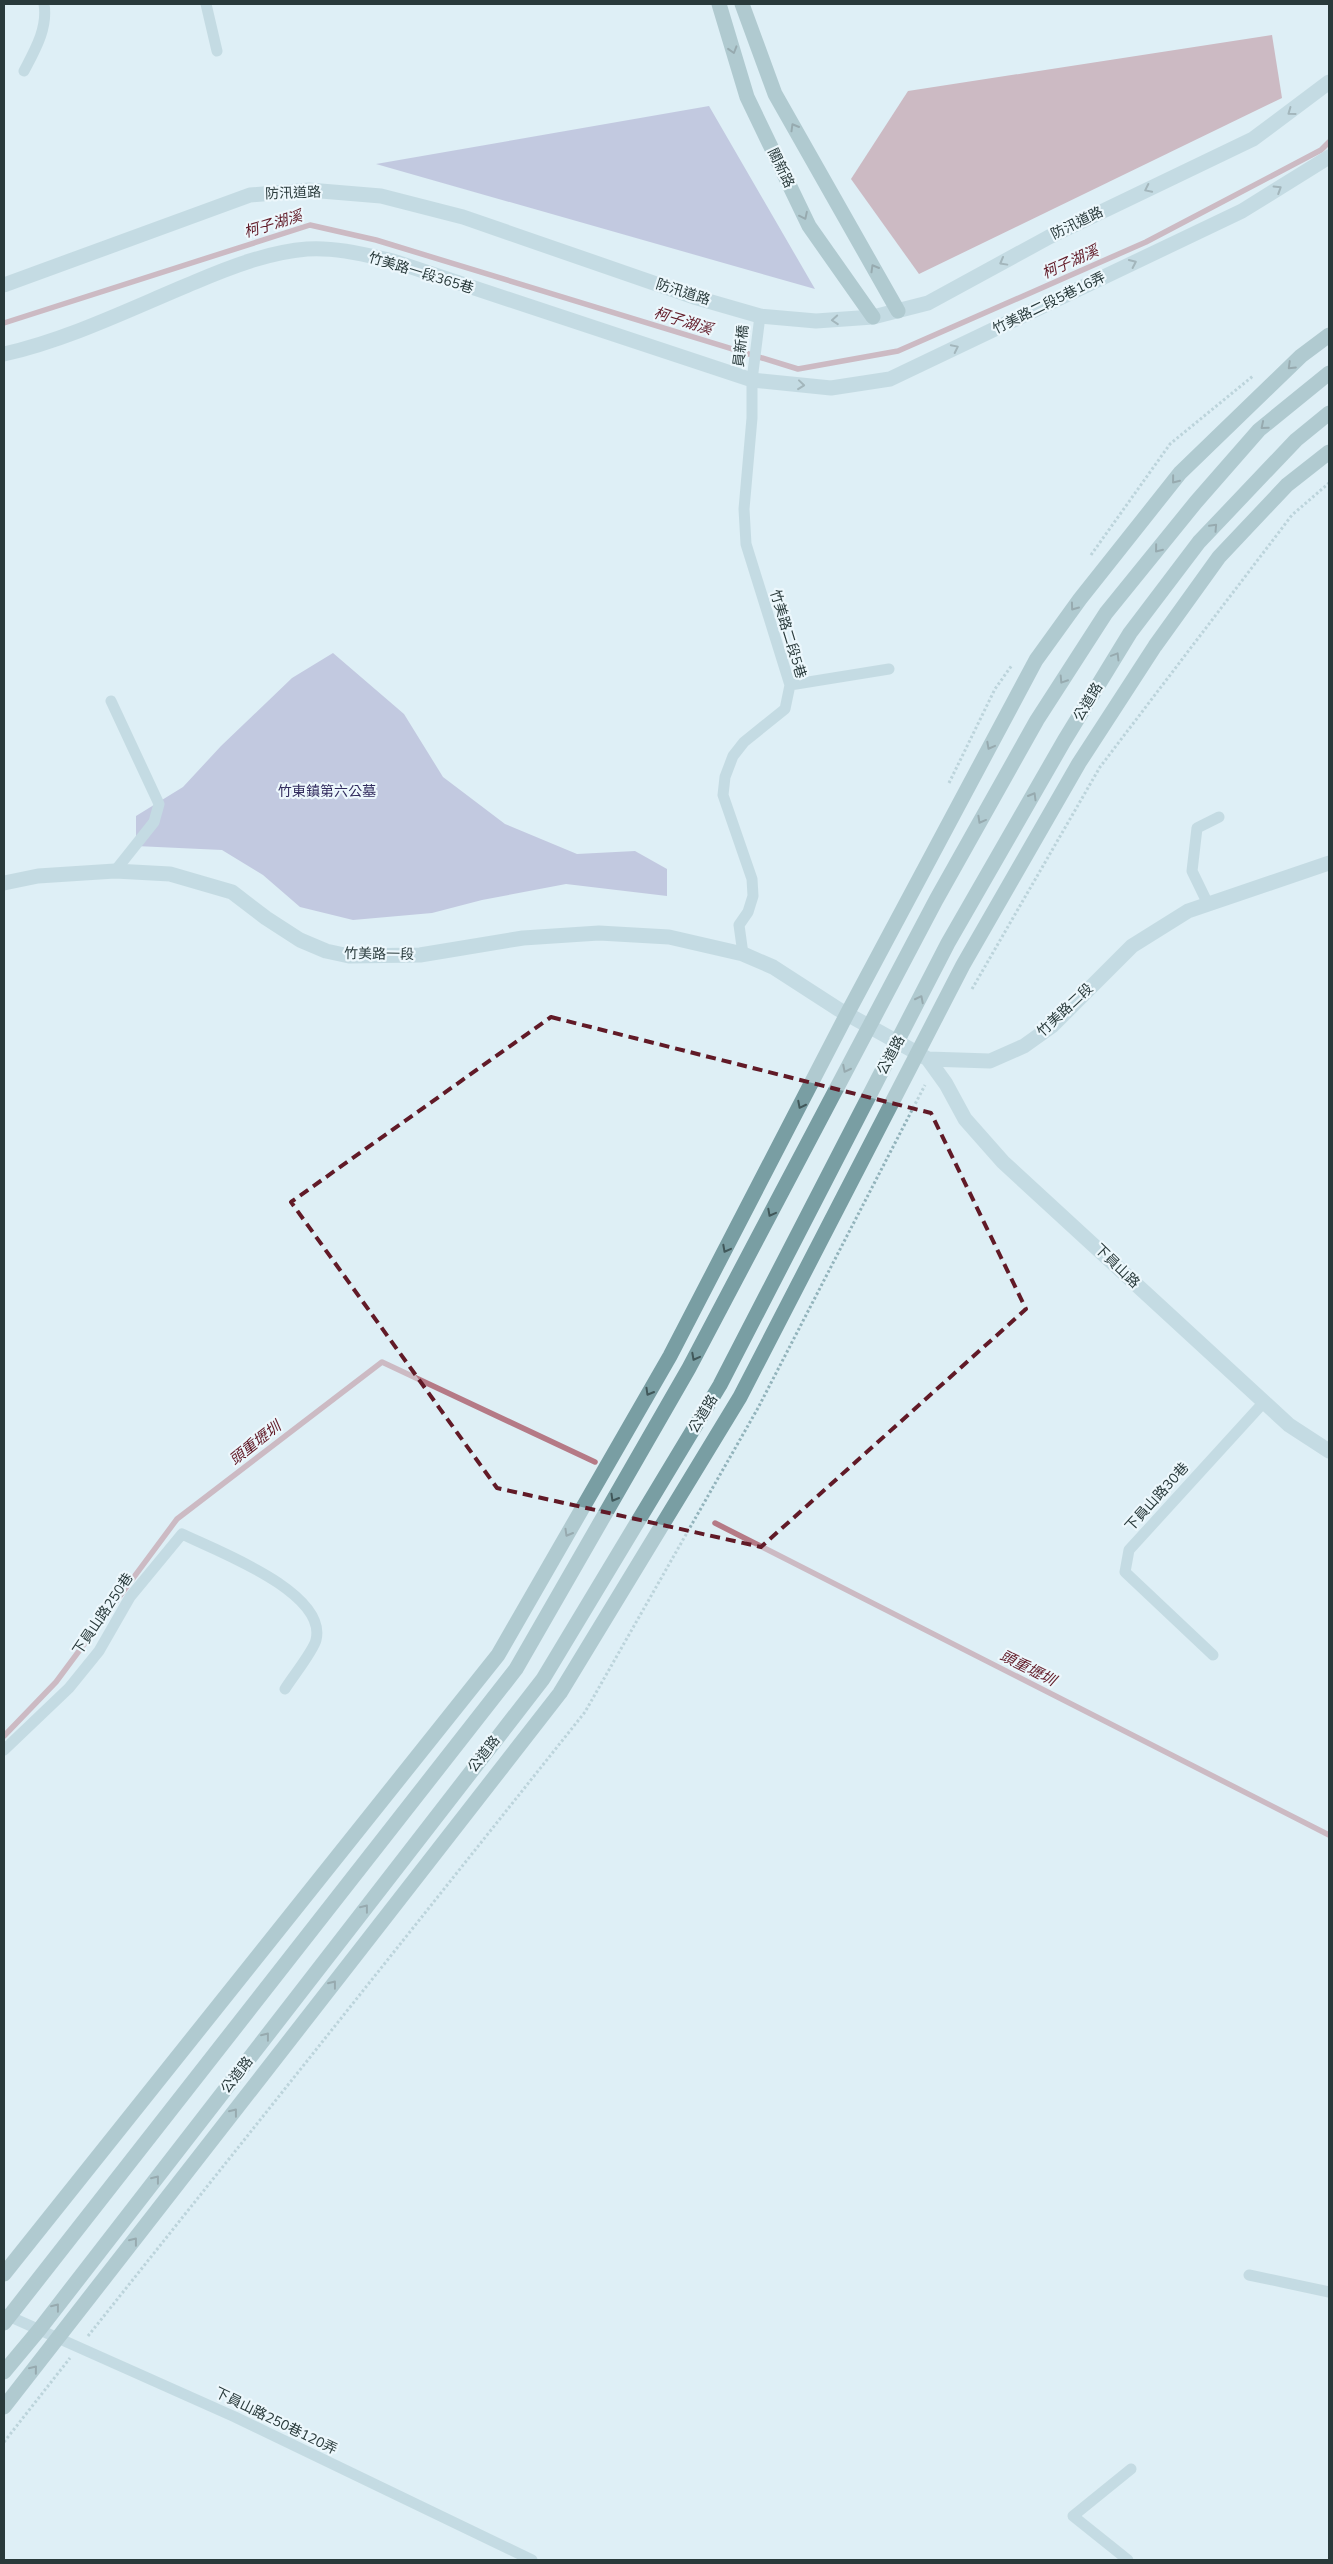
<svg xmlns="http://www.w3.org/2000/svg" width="1333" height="2564" viewBox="0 0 1333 2564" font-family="'Nunito Sans','Noto Sans TC',sans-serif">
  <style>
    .green { fill: #a09cc6 }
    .water { fill: #b57a86 }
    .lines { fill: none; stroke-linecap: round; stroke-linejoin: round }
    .stream { stroke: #b57a86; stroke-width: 5.5 }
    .path { stroke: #92b3bb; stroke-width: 3; stroke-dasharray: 2.5 2.5; stroke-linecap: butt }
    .lane { stroke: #a5c4cc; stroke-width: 11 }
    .street { stroke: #a5c4cc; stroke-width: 15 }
    .secondary { stroke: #799ea3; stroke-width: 15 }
    .oneway { stroke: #41585a }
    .oneway2 { stroke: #5b7175 }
    .marked { fill: none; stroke: #611a27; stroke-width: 4; stroke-dasharray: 10 6; stroke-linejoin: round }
    .labels { text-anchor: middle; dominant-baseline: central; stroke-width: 4.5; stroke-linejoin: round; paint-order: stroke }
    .street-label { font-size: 14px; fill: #293a3b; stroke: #ecf7fc }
    .park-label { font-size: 14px; fill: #302a5c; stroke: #ecf7fc }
    .water-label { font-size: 15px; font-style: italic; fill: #611a27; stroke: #ecf7fc }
  </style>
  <rect width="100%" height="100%" fill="#deeff5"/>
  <!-- green -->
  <path class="green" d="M709 106 815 289 376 164Z
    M333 653 404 714 443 777 505 824 577 854 635 851 667 869V896L566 884 482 900 432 913 353 920 300 907 263 875 222 850 136 846V816L183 787 221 746 292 678Z"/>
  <!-- water -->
  <path class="water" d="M1272 35 1282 98 919 274 851 179 908 91Z"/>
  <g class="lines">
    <!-- stream -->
    <path class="stream" d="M4 323 310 225 376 240 798 369 898 351 1146 242 1321 150 1329 142
      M715 1523 1329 1835
      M4 1736 56 1682 177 1519 382 1362 595 1462"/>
    <!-- path -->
    <path class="path" d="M1091 555 1170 444 1253 376
      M949 783 995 689 1012 665
      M972 989 1100 767 1292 515 1329 483
      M88 2336 585 1712 758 1408 925 1085
      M4 2442 70 2358"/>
    <!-- lane -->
    <path class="lane" d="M206 4 217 51
      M24 71C35 50 48 28 44 4
      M790 685 889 669
      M111 701 159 804 154 822 115 871
      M1208 904 1192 871 1197 828 1219 817
      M743 954 739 925 748 912 753 896 752 879 723 795 725 777 733 756 744 742 785 709 790 685 746 544 744 509 752 418V380L760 316
      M1213 1655 1125 1572 1129 1550 1264 1402
      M4 1750 69 1688 99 1651 130 1597 182 1534C215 1550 328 1592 316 1640 314 1650 291 1679 285 1689
      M1249 2275 1329 2292
      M4 2314 235 2417 532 2560
      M1128 2560 1073 2516 1131 2469"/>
    <!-- street -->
    <path class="street" d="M4 285 250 195 309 190 381 196 463 217 694 297 760 316 816 321 873 317 928 303 1049 237 1253 139 1329 82
      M4 354C70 339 132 308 195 282 230 267 269 252 307 249 336 247 366 255 393 261L752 380 831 388 890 379 1242 211 1329 157
      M4 883 38 876 115 871 170 874 232 892 266 918 300 940 326 951 349 956 420 955 523 938 599 933 669 937 743 954 773 967 838 1009 928 1059 990 1061 1024 1046 1052 1026 1132 946 1188 911 1329 863
      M928 1059 946 1084 965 1119 1003 1162 1264 1402 1289 1425 1329 1451"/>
    <!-- secondary -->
    <path class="secondary" d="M719 4 747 97 809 226 873 317
      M742 4 775 94 898 311
      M4 2274 498 1655 670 1356 847 1014 1036 660 1080 599 1180 473 1301 356 1329 335
      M4 2323 516 1669 689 1368 936 900 1037 720 1106 613 1196 502 1259 430 1329 373
      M4 2372 39 2330 543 1679 720 1385 948 943 1064 741 1130 633 1199 542 1296 440 1329 413
      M4 2407 560 1693 740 1397 963 965 1079 763 1155 646 1219 557 1287 485 1329 452"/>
  </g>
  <!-- one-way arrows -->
  <defs><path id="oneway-chevron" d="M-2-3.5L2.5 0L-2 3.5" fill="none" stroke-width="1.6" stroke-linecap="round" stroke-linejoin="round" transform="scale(1.25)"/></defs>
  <g class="oneway">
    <use href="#oneway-chevron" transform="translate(733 50) rotate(73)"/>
    <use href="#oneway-chevron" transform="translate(794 127) rotate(-120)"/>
    <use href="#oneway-chevron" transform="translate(804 216) rotate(64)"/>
    <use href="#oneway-chevron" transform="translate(874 268) rotate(-120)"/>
    <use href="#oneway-chevron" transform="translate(1291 366) rotate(136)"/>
    <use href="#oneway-chevron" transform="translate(1264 426) rotate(140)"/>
    <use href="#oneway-chevron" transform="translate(1175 480) rotate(129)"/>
    <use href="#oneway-chevron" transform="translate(1214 527) rotate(-47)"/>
    <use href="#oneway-chevron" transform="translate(1158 549) rotate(129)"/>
    <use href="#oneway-chevron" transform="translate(1074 607) rotate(126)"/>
    <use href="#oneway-chevron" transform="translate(1116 656) rotate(-59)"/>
    <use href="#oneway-chevron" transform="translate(1063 680) rotate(123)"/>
    <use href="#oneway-chevron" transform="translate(990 746) rotate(118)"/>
    <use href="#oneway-chevron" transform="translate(1033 796) rotate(-60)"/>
    <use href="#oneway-chevron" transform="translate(981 820) rotate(119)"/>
    <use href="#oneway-chevron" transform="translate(920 999) rotate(-63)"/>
    <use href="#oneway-chevron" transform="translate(846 1069) rotate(117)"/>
    <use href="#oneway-chevron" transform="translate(801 1105) rotate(117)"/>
    <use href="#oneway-chevron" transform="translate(771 1213) rotate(118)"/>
    <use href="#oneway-chevron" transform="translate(726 1249) rotate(118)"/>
    <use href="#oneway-chevron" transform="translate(695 1357) rotate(118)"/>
    <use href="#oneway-chevron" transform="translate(649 1392) rotate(120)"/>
    <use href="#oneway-chevron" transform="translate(614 1498) rotate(120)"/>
    <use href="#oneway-chevron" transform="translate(568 1533) rotate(120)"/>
    <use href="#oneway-chevron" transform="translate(365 1908) rotate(-52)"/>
    <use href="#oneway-chevron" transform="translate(333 1984) rotate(-52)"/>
    <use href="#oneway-chevron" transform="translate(266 2036) rotate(-52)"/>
    <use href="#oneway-chevron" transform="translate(234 2112) rotate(-52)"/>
    <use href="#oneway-chevron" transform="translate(156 2179) rotate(-52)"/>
    <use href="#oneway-chevron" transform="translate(134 2241) rotate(-52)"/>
    <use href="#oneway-chevron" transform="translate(56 2307) rotate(-52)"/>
    <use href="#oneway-chevron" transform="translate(34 2369) rotate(-51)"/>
  </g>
  <g class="oneway2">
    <use href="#oneway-chevron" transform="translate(1291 112) rotate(144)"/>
    <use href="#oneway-chevron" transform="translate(1148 189) rotate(154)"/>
    <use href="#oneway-chevron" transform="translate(1278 189) rotate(-32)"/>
    <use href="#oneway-chevron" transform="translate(1003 262) rotate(151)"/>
    <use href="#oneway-chevron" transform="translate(1133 263) rotate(-25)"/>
    <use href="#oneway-chevron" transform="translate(835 320) rotate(176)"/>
    <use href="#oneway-chevron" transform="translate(955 348) rotate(-26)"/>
    <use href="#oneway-chevron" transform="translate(801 385) rotate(6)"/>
  </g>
  <!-- marked area -->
  <path d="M0 0H1333V2564H0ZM551 1017 931 1113 1026 1309 761 1547 497 1488 291 1202Z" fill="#deeff5" fill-opacity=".55" fill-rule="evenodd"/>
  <path class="marked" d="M551 1017 931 1113 1026 1309 761 1547 497 1488 291 1202Z"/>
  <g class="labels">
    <!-- street labels -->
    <g class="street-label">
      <text transform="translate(781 168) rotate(64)">關新路</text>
      <text transform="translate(293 193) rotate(-2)">防汛道路</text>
      <text transform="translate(1077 223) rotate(-26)">防汛道路</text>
      <text transform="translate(421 273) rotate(17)">竹美路一段365巷</text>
      <text transform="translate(683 292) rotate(18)">防汛道路</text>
      <text transform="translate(1049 303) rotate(-26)">竹美路二段5巷16弄</text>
      <text transform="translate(741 346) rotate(-83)">員新橋</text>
      <text transform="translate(788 634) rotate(73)">竹美路二段5巷</text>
      <text transform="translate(1088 702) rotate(-59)">公道路</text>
      <text transform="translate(379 954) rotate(1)">竹美路一段</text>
      <text transform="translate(1065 1010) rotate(-43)">竹美路二段</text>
      <text transform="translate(891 1055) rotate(-62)">公道路</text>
      <text transform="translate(1117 1266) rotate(44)">下員山路</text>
      <text transform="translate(703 1414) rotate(-59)">公道路</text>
      <text transform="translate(1157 1497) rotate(-48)">下員山路30巷</text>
      <text transform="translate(103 1614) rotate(-56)">下員山路250巷</text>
      <text transform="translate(484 1754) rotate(-52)">公道路</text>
      <text transform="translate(237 2075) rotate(-52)">公道路</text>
      <text transform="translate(276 2421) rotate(26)">下員山路250巷120弄</text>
    </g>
    <!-- park labels -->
    <g class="park-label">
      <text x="327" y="791">竹東鎮第六公墓</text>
    </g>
    <!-- water labels -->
    <g class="water-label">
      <text transform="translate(273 224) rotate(-17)">柯子湖溪</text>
      <text transform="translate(1070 262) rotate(-24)">柯子湖溪</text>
      <text transform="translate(683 321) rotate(17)">柯子湖溪</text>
      <text transform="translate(255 1443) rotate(-38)">頭重壢圳</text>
      <text transform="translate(1028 1668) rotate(27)">頭重壢圳</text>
    </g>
  </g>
  <!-- border -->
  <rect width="1333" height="2564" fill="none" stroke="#293a3b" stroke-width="10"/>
</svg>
